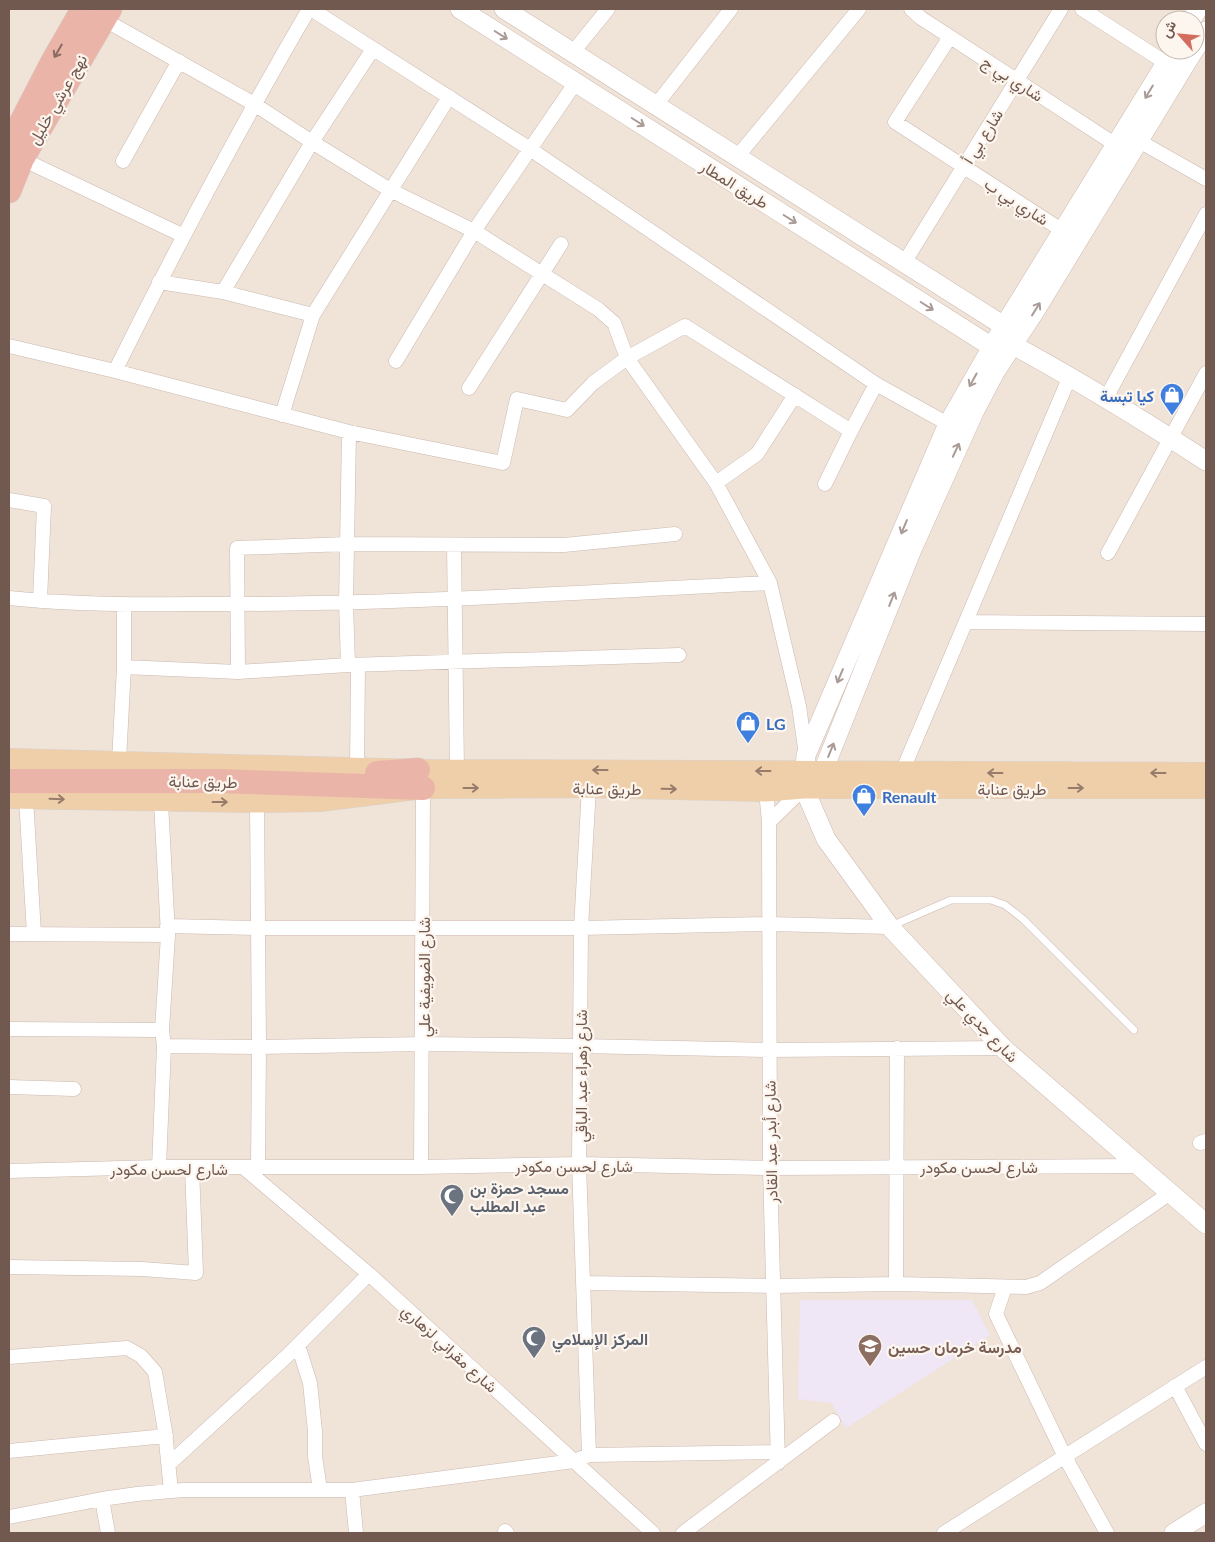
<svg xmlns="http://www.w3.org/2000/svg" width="1215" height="1542" viewBox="0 0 1215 1542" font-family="Lato,Vazirmatn,sans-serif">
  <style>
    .residential { fill: #f0e3d8; fill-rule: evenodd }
    .education { fill: #efe6f6 }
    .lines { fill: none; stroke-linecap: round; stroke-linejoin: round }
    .lane-casing { stroke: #cbb9b0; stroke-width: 8 }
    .street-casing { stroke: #cbb9b0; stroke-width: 15 }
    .secondary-casing { stroke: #cfbbb1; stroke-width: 20 }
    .primary-casing { stroke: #d7d1ce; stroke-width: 22 }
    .highway-casing { stroke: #d7d1ce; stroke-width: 25 }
    .lane { stroke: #fff; stroke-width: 7 }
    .street { stroke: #fff; stroke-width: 14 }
    .secondary { stroke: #fff; stroke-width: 19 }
    .primary { stroke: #efcfaa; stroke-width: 21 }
    .highway { stroke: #ebb4a8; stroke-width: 24 }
    .oneway { stroke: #aa9b96 }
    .oneway2 { stroke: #896b62 }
    .oneway3 { stroke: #977c6b }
    .labels { text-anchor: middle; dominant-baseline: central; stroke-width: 4.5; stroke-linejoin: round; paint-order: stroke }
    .street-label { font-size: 16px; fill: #715950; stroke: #fdf6ef }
    .shop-label { font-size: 16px; font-weight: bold; fill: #366cbe; stroke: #fdf6ef; text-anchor: start }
    .worship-label { font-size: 16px; font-weight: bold; fill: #5b616d; stroke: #fdf6ef; text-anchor: start }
    .education-label { font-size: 16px; font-weight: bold; fill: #785e54; stroke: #fdf6ef; text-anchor: start }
  </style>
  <rect width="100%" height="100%" fill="#faf2e9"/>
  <!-- residential -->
  <path class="residential" d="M9 9H1206V1533H9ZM1165 20H1195V50H1165Z"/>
  <!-- education -->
  <path class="education" d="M800 1300H972L990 1335 846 1428 831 1403 798 1399Z"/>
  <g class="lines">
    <defs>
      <path id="lane" d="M891 926 951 900H991L1005 905 1023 919 1134 1030"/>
      <path id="street" d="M311 9 530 149 876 384 948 424
        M911 9 921 18 1116 145
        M1082 9 1166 63
        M103 19 254 104 312 142 390 190 474 231 598 309 614 323 627 358 716 483 770 583 799 706 806 755
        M950 37 895 122 1063 231
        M573 52 608 9
        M656 105 731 9
        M1139 141 1206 179
        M737 157 859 9
        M22 159 184 236
        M123 161 179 61
        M904 263 1061 9
        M159 282 223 292 313 315
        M223 292 312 142 373 49
        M9 346 115 371 349 432 503 463 517 399 567 410 593 383 627 358 685 326 851 431
        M396 361 474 231 576 82
        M115 371C176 248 240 127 309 9
        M469 388 561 244
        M1106 398 1206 214
        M282 415 313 315 449 97
        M716 483 757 454 795 395
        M825 484 851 431 876 384
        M9 500 44 506 40 601
        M454 545 457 770
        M1108 553 1206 373
        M9 598C85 606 162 604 238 604 416 603 593 592 770 583
        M966 622 1206 624
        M348 665 346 603 349 432
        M124 667 238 672 348 665 679 655
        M238 672 237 548 347 544 564 545 675 534
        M119 761 124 667V604
        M357 768 358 665
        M902 772 1070 376
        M589 787 581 928 579 1164 589 1455
        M766 791 769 822 804 788
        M26 798 34 934
        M257 802 259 1047 258 1166
        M769 822 770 1168 778 1463
        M167 926 258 928H581L769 924 890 927
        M9 934 168 935
        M9 1029 162 1030
        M164 1046 259 1047 423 1044 580 1046 770 1050 1003 1048
        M9 1087 74 1089
        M1200 1143 1206 1141
        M159 1167 164 1046 162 1030 168 935 161 802
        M243 1167 369 1274 653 1533
        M421 1167 423 788
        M9 1171 159 1167H421L579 1164 770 1168 1139 1166
        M9 1267 142 1269 196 1273 192 1167
        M584 1283 773 1286 896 1284 1026 1287 1040 1283 1170 1193
        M896 1284 897 1048
        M1005 1287 996 1314 1065 1457 1107 1533
        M298 1345 310 1383 315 1431V1456L320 1490
        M9 1357 127 1348 141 1356 155 1372 165 1431 171 1491
        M1175 1386 1206 1444
        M9 1451 166 1436
        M169 1464 287 1356 369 1274
        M352 1490 356 1533
        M102 1499 108 1533
        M9 1517 102 1499 137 1494 183 1490H352L574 1461 589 1455 777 1452
        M505 1531 507 1533
        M683 1533 833 1421
        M944 1533 1206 1367"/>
      <path id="secondary" d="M460 9 992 347 1013 345 1004 326 504 9
        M1191 20 1198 9
        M1195 49 1206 31
        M1174 50 1004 326 948 424 806 755 804 788 826 839 890 927 1003 1048 1206 1224
        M1013 345C1079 381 1143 420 1206 461
        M812 781 823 771 913 547 975 410 995 372 1035 311 1194 50
        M1174 1533 1206 1513"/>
      <path id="primary" d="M9 759 418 770 1206 773
        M9 798 257 802 320 801 423 788 589 787 766 791 804 788H1206"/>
      <path id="highway" d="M9 146 53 61 83 9
        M9 191 22 159 110 9
        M377 773 418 770
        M9 781H218L423 788"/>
    </defs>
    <!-- lane casing -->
    <use href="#lane" class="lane-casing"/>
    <!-- street casing -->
    <use href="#street" class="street-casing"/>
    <!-- secondary casing -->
    <use href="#secondary" class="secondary-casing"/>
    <!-- primary casing -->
    <use href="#primary" class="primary-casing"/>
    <!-- highway casing -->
    <use href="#highway" class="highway-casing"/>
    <!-- lane -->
    <use href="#lane" class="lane"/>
    <!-- street -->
    <use href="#street" class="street"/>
    <!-- secondary -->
    <use href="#secondary" class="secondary"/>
    <!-- primary -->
    <use href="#primary" class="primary"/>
    <!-- highway -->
    <use href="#highway" class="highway"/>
  </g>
  <!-- one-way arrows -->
  <defs><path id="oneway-shaft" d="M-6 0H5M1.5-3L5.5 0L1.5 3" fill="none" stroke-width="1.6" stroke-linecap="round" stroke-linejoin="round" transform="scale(1.25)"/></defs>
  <g class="oneway">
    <use href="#oneway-shaft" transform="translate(501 35) rotate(32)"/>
    <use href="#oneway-shaft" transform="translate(1149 92) rotate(121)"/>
    <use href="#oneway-shaft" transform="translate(638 122) rotate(32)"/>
    <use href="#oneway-shaft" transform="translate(790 219) rotate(32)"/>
    <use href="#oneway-shaft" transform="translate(927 306) rotate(32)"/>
    <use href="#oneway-shaft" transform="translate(1036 309) rotate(-58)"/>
    <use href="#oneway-shaft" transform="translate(973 380) rotate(119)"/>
    <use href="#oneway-shaft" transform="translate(956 450) rotate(-65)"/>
    <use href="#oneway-shaft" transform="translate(904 527) rotate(113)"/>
    <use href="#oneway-shaft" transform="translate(892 599) rotate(-68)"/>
    <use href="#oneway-shaft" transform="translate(840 676) rotate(113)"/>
    <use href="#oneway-shaft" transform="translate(831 750) rotate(-68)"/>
  </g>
  <use class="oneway2" href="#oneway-shaft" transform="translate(58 51) rotate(120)"/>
  <g class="oneway3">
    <use href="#oneway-shaft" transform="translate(600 770) rotate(-180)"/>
    <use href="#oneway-shaft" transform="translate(763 771) rotate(-180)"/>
    <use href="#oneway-shaft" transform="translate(995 773) rotate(-180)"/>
    <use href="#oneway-shaft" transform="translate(1158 773) rotate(-180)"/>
    <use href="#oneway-shaft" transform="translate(471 788)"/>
    <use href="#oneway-shaft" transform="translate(1076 788)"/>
    <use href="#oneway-shaft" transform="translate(669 789) rotate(1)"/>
    <use href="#oneway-shaft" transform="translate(57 799) rotate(2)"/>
    <use href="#oneway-shaft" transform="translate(220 802)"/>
  </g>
  <!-- icons -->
  <defs>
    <symbol id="shop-pin" viewBox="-11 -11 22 30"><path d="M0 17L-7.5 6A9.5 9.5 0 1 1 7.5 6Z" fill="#3f7fe0" stroke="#fdf6ef"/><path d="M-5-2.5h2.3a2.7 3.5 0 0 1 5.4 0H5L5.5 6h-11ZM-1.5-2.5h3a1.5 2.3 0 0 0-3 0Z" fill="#fff"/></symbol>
    <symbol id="mosque-pin" viewBox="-11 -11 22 30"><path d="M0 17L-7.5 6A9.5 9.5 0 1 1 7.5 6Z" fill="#6b7280" stroke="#fdf6ef"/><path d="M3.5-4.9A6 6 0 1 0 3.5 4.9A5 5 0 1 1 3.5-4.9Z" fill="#fff"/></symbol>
    <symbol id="school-pin" viewBox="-11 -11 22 30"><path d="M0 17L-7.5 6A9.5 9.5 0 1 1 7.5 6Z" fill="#8d6e63" stroke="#fdf6ef"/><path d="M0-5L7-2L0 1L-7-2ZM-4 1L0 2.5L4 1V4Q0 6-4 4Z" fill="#fff"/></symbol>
  </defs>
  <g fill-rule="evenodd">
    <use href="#shop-pin" x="1158" y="381" width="28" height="38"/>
    <use href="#shop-pin" x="734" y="709" width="28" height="38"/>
    <use href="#shop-pin" x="850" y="782" width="28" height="38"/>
    <use href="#mosque-pin" x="438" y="1182" width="28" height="38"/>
    <use href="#mosque-pin" x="520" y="1324" width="28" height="38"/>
    <use href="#school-pin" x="856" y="1332" width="28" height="38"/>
  </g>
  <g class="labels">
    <!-- street labels -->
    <g class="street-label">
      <text transform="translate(1013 78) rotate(33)">شاري بي ج</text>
      <text transform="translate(57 99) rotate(-60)">نهج عرشي خليل</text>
      <text transform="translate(982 136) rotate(-58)">شارع بي أ</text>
      <text transform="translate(735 184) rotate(32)">طريق المطار</text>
      <text transform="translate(1017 201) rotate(33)">شاري بي ب</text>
      <text transform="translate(203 781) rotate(1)">طريق عنابة</text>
      <text transform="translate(607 788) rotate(1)">طريق عنابة</text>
      <text x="1012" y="788">طريق عنابة</text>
      <text transform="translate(423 977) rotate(-90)">شارع الضويفية علي</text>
      <text transform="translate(983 1025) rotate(46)">شارع جدي علي</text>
      <text transform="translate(580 1076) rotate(-90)">شارع زهراء عبد الباقي</text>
      <text transform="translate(770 1142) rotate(-91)">شارع أبدر عبد القادر</text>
      <text x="574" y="1165">شارع لحسن مكودر</text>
      <text x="979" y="1166">شارع لحسن مكودر</text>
      <text x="169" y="1168">شارع لحسن مكودر</text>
      <text transform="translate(450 1348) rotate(42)">شارع مقراني لزهاري</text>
    </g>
    <!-- shop labels -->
    <g class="shop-label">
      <text x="1154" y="395" text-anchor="end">كيا تبسة</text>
      <text x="766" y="723">LG</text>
      <text x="882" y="796">Renault</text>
    </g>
    <!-- worship labels -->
    <g class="worship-label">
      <text x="470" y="1187">مسجد حمزة بن<tspan x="470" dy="18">عبد المطلب</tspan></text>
      <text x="552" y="1338">المركز الإسلامي</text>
    </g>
    <!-- education labels -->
    <g class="education-label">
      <text x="888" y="1346">مدرسة خرمان حسين</text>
    </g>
  </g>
  <!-- border -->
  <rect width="1215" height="1542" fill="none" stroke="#715950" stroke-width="20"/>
  <!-- north arrow -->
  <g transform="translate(1180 35) rotate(297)"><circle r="24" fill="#fdf6ef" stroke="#c5b7af"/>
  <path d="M0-4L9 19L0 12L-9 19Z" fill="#d36e5f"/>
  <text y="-8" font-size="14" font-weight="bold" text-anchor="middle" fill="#715950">ش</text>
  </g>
</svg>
